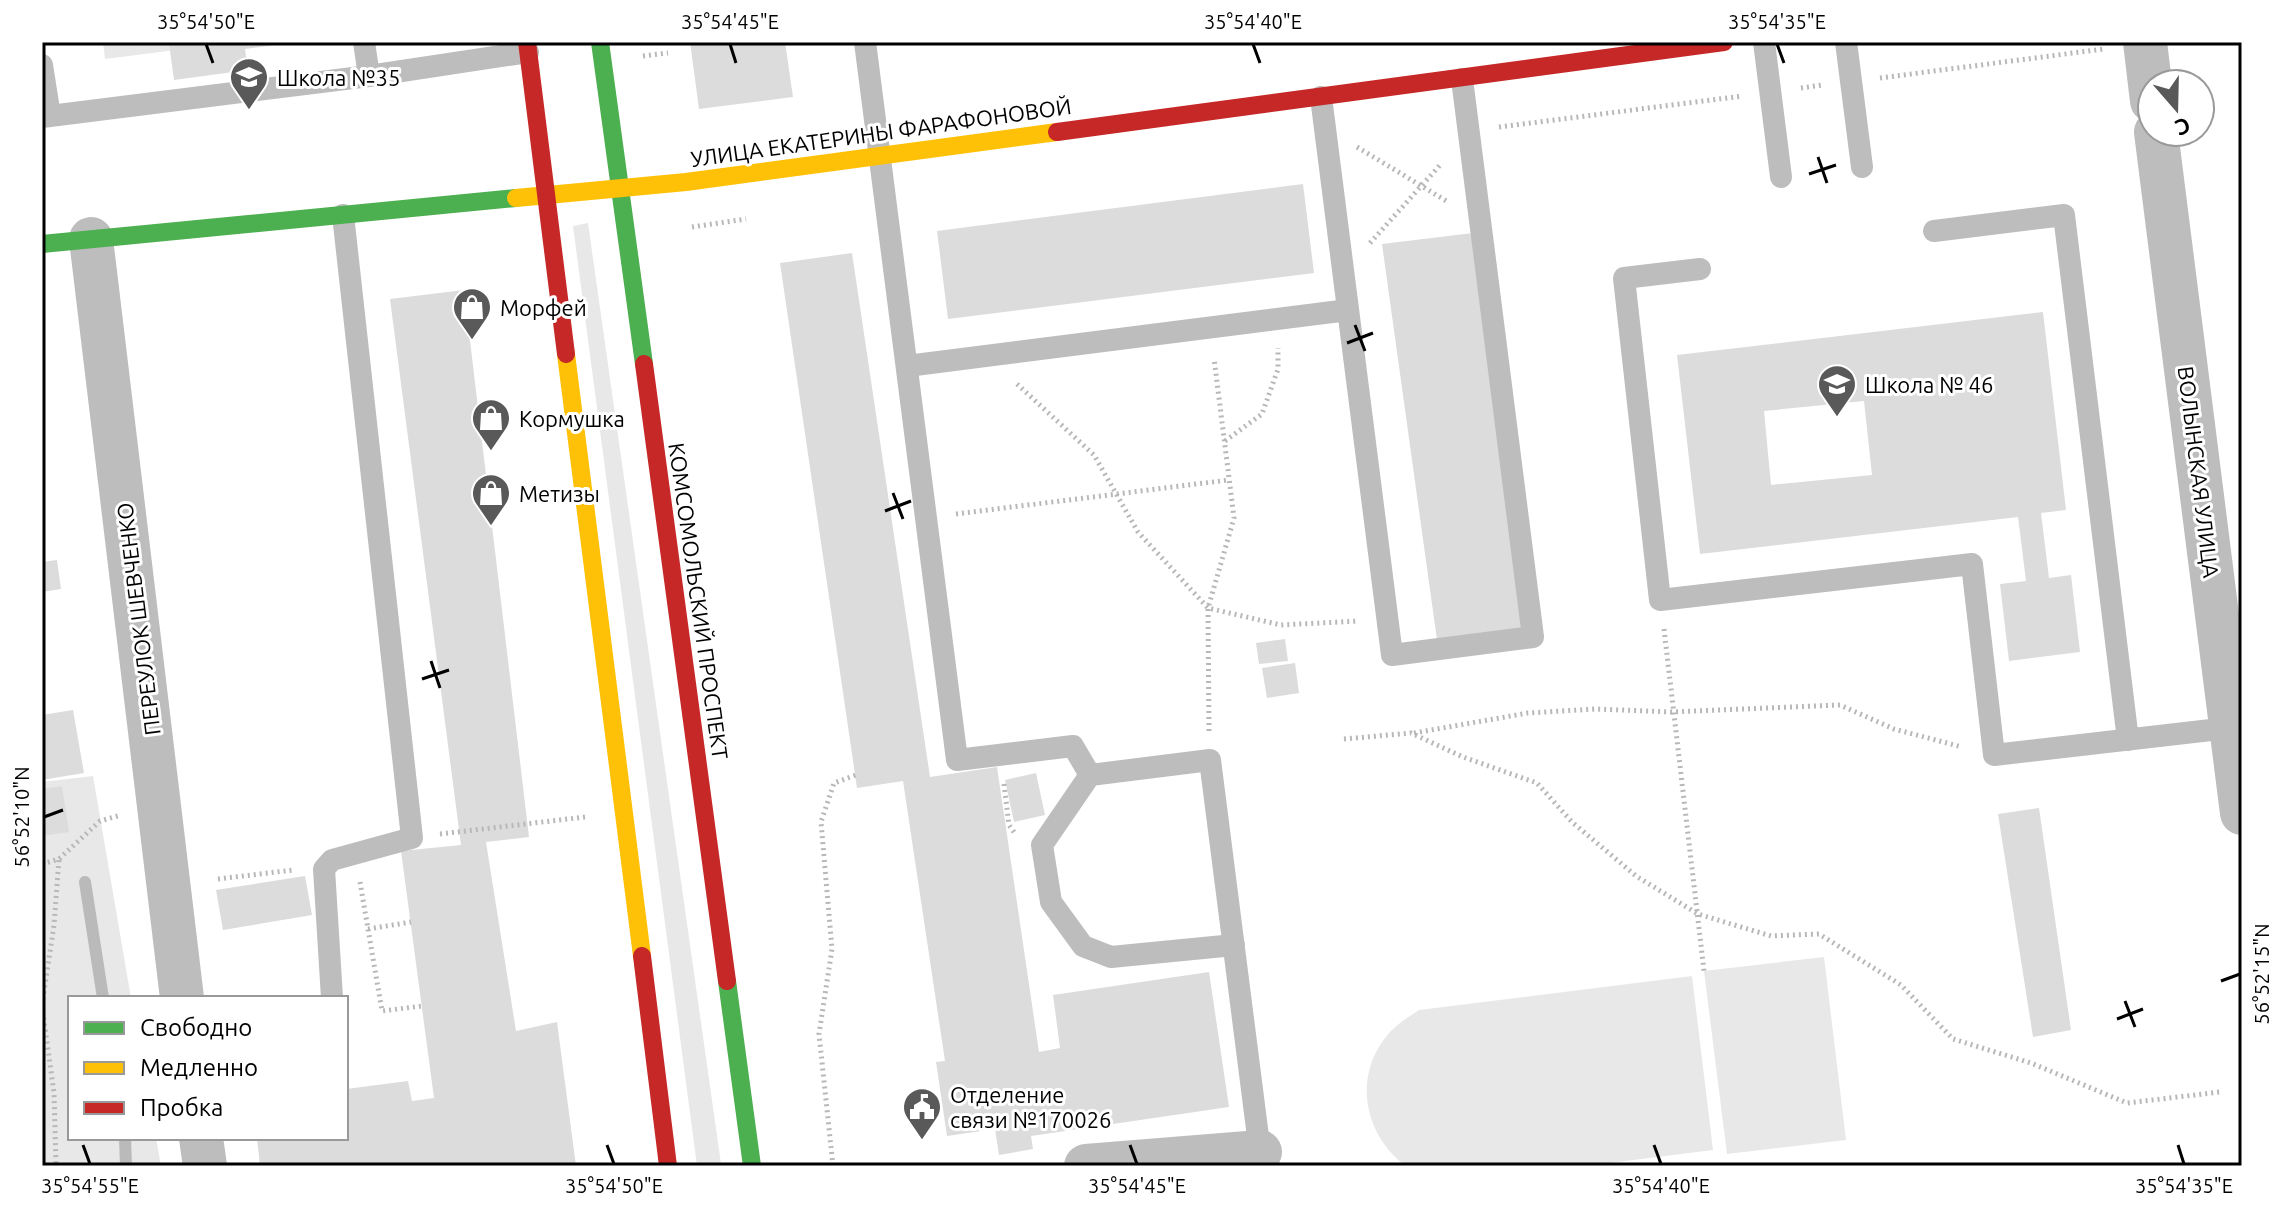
<svg xmlns="http://www.w3.org/2000/svg" width="2284" height="1208" viewBox="0 0 2284 1208" font-family="Ubuntu,sans-serif">
  <style>
    .green { fill: #e8e8e8 }
    .lines { fill: none; stroke-linecap: round; stroke-linejoin: round }
    .stream { stroke: #bababa; stroke-width: 12 }
    .building { fill: #dcdcdc; fill-rule: evenodd }
    .path { stroke: #b8b8b8; stroke-width: 5; stroke-dasharray: 2 4; stroke-linecap: butt }
    .lane { stroke: #bdbdbd; stroke-width: 22 }
    .street { stroke: #bdbdbd; stroke-width: 44 }
    .fast { stroke: #4caf50; stroke-width: 18 }
    .slow { stroke: #ffc107; stroke-width: 18 }
    .jam { stroke: #c62828; stroke-width: 18 }
    .ticks { fill: none; stroke: #000; stroke-width: 3 }
    .labels { text-anchor: middle; dominant-baseline: central; stroke-width: 6; stroke-linejoin: round; paint-order: stroke }
    .poi-label { font-size: 22px; fill: #000; stroke: #fff; text-anchor: start }
    .street-label { font-size: 22px; fill: #000; stroke: #fff }
    .neatline { fill: none; stroke: #000; stroke-width: 3 }
    .ticks-label { font-size: 20px; text-anchor: middle; fill: #000 }
  </style>
  <rect width="100%" height="100%" fill="#fff"/>
  <!-- green -->
  <path class="green" d="M103 42H206L207 46 105 59Z
    M588 223 721 1164 697 1166 573 226Z
    M93 776 131 998H70V1138H156L161 1166H42V782Z
    M1824 957 1846 1140 1727 1154 1704 971Z
    M1692 976 1713 1150 1586 1166H1406C1365 1136 1353 1079 1385 1038 1394 1026 1407 1018 1419 1010Z"/>
  <g class="lines">
    <!-- stream -->
    <path class="stream" d="M85 882 103 998
      M125 1138 126 1166"/>
  </g>
  <!-- building -->
  <path class="building" d="M186 42H283L284 44 245 49 248 70 174 80 169 44Z
    M690 42H785L793 97 699 109Z
    M1303 184 1314 273 948 319 937 231Z
    M1473 233 1522 628 1437 640 1382 244Z
    M852 253 930 777 997 767 1039 1052 1060 1048 1053 995 1209 972 1229 1107 1031 1136 1033 1149 999 1155 995 1129 947 1136 936 1062 945 1061 903 781 857 788 780 263Z
    M464 290 529 837 486 842 516 1031 557 1022 576 1166H260L257 1138H346V1089L408 1081 412 1101 434 1098 401 851 461 845 390 299Z
    M2043 312 2066 510 2041 513 2049 578 2071 575 2080 652 2009 661 2000 584 2026 581 2018 517 1700 554 1677 355ZM1864 401 1872 475 1771 485 1764 411Z
    M57 560 61 589 42 592V562Z
    M1285 639 1288 661 1259 664 1256 643Z
    M1295 663 1299 693 1267 698 1262 668Z
    M73 710 84 773 42 780V715Z
    M1036 773 1045 815 1014 822 1005 780Z
    M62 786 69 832 42 836V789Z
    M2039 808 2071 1030 2033 1037 1998 814Z
    M305 876 312 915 223 930 216 890Z"/>
  <g class="lines">
    <!-- path -->
    <path class="path" d="M643 56 668 53
      M1880 78 2104 49
      M1801 88 1822 85
      M1499 127 1743 96
      M1357 147 1448 202
      M692 227 746 219
      M1370 243 1441 164
      M1017 384 1094 455 1138 532 1208 608 1281 625 1359 621
      M1225 441 1262 414 1278 369V348
      M956 514 1229 480
      M1664 629 1704 971
      M1209 731 1208 608 1234 518 1214 358
      M1414 733 1528 713 1595 709 1673 712 1840 705 1894 729 1962 747
      M1344 739 1411 733 1463 757 1537 783 1572 822 1636 876 1698 914 1771 936 1819 934 1901 985 1953 1039 2031 1063 2127 1103 2220 1092
      M1004 784 1009 825 1016 835
      M440 834 585 817
      M42 864 59 859 100 821 121 815
      M218 879 293 870
      M360 882 382 1011 422 1006
      M368 929 411 922
      M42 1005 54 925 59 859
      M42 1006 54 1093 56 1166
      M833 1166 819 1034 832 949 821 822 834 783 856 775"/>
    <!-- lane -->
    <path class="lane" d="M364 42 369 76
      M865 42 957 760 1073 746 1090 775
      M1764 42 1781 177
      M1846 42 1862 167
      M42 65 50 116
      M1321 97 1392 655 1533 637 1462 79
      M42 117 369 76 528 52
      M1934 231 2064 215 2128 740
      M1700 269 1624 278 1660 600 1972 564 1994 755 2237 727
      M907 366 1348 310
      M1234 945 1111 957 1083 946 1051 902 1042 845 1090 775 1210 760 1261 1160
      M332 998 324 869 332 860 412 838 343 215"/>
    <!-- street -->
    <path class="street" d="M2145 42 2152 101
      M2156 132 2242 813
      M91 239 182 998
      M201 1138 205 1166
      M1086 1166 1260 1152"/>
    <!-- fast -->
    <path class="fast" d="M600 42 644 364
      M42 244 516 198
      M727 981 752 1166"/>
    <!-- slow -->
    <path class="slow" d="M516 198 686 182 1057 132
      M566 354 642 956"/>
    <!-- jam -->
    <path class="jam" d="M527 42 566 354
      M1057 132 1724 42
      M644 364 727 981
      M642 956 668 1166"/>
  </g>
  <!-- ticks -->
  <path class="ticks" d="M206 44 213 63M730 44 736 63M1253 44 1260 63M1777 44 1784 63M1818 157 1827 183M1809 174 1836 165M1355 325 1365 351M1347 343 1373 333M893 493 903 519M885 511 911 501M431 661 440 688M422 679 449 670M44 817 63 810M2221 981 2240 974M2125 1001 2135 1027M2117 1019 2143 1009M83 1145 90 1164M607 1145 614 1164M1130 1145 1137 1164M1654 1145 1661 1164M2178 1145 2184 1164"/>
  <!-- icons -->
  <defs>
    <symbol id="school-pin" viewBox="-11 -11 22 30"><path d="M0 17L-7.5 6A9.5 9.5 0 1 1 7.5 6Z" fill="#595959" stroke="#fff"/><path d="M0-5L7-2L0 1L-7-2ZM-4 1L0 2.5L4 1V4Q0 6-4 4Z" fill="#fff"/></symbol>
    <symbol id="shop-pin" viewBox="-11 -11 22 30"><path d="M0 17L-7.5 6A9.5 9.5 0 1 1 7.5 6Z" fill="#595959" stroke="#fff"/><path d="M-5-2.5h2.3a2.7 3.5 0 0 1 5.4 0H5L5.5 6h-11ZM-1.5-2.5h3a1.5 2.3 0 0 0-3 0Z" fill="#fff"/></symbol>
    <symbol id="civic-pin" viewBox="-11 -11 22 30"><path d="M0 17L-7.5 6A9.5 9.5 0 1 1 7.5 6Z" fill="#595959" stroke="#fff"/><path d="M-.6-6.5H3V-4.5H.6V-3L4-1V1h2V6H-6V1h2V-1L-.6-3ZM-1.2 2.5V6h2.4V2.5Z" fill="#fff"/></symbol>
  </defs>
  <g fill-rule="evenodd">
    <use href="#school-pin" x="227" y="55" width="44" height="60"/>
    <use href="#shop-pin" x="450" y="285" width="44" height="60"/>
    <use href="#school-pin" x="1815" y="362" width="44" height="60"/>
    <use href="#shop-pin" x="469" y="396" width="44" height="60"/>
    <use href="#shop-pin" x="469" y="471" width="44" height="60"/>
    <use href="#civic-pin" x="900" y="1085" width="44" height="60"/>
  </g>
  <g class="labels">
    <!-- poi labels -->
    <g class="poi-label">
      <text x="277" y="77">Школа №35</text>
      <text x="500" y="307">Морфей</text>
      <text x="1865" y="384">Школа № 46</text>
      <text x="519" y="418">Кормушка</text>
      <text x="519" y="493">Метизы</text>
      <text x="950" y="1094">Отделение<tspan x="950" dy="25">связи №170026</tspan></text>
    </g>
    <!-- street labels -->
    <g class="street-label">
      <text transform="translate(881 132) rotate(-8)">УЛИЦА ЕКАТЕРИНЫ ФАРАФОНОВОЙ</text>
      <text transform="translate(2199 472) rotate(83)">ВОЛЫНСКАЯ УЛИЦА</text>
      <text transform="translate(699 601) rotate(82)">КОМСОМОЛЬСКИЙ ПРОСПЕКТ</text>
      <text transform="translate(138 619) rotate(-97)">ПЕРЕУЛОК ШЕВЧЕНКО</text>
    </g>
  </g>
  <!-- border -->
  <rect width="2284" height="1208" fill="none" stroke="#ffffff" stroke-width="88"/>
  <!-- legend -->
  <rect x="68" y="996" width="280" height="144" fill="#ffffff" stroke="#999999" stroke-width="2"/>
  <rect x="84" y="1022" width="40" height="12" fill="#4caf50" stroke="#999999" stroke-width="2"/>
  <text x="140" y="1036" font-size="24" fill="#000000">Свободно</text>
  <rect x="84" y="1062" width="40" height="12" fill="#ffc107" stroke="#999999" stroke-width="2"/>
  <text x="140" y="1076" font-size="24" fill="#000000">Медленно</text>
  <rect x="84" y="1102" width="40" height="12" fill="#c62828" stroke="#999999" stroke-width="2"/>
  <text x="140" y="1116" font-size="24" fill="#000000">Пробка</text>
  <!-- north arrow -->
  <g transform="translate(2176 108) rotate(160)"><circle r="38" fill="#ffffff" stroke="#999999" stroke-width="2"/>
  <path d="M0-6L14 30L0 20L-14 30Z" fill="#595959"/>
  <text y="-12" font-size="22" font-weight="bold" text-anchor="middle" fill="#000000">С</text>
  </g>
  <rect x="44" y="44" width="2196" height="1120" class="neatline"/>
  <g class="ticks-label">
    <text x="206" y="29">35°54'50"E</text>
    <text x="730" y="29">35°54'45"E</text>
    <text x="1253" y="29">35°54'40"E</text>
    <text x="1777" y="29">35°54'35"E</text>
    <text transform="translate(22 817) rotate(-90)" y="7">56°52'10"N</text>
    <text transform="translate(2262 974) rotate(-90)" y="7">56°52'15"N</text>
    <text x="90" y="1193">35°54'55"E</text>
    <text x="614" y="1193">35°54'50"E</text>
    <text x="1137" y="1193">35°54'45"E</text>
    <text x="1661" y="1193">35°54'40"E</text>
    <text x="2184" y="1193">35°54'35"E</text>
  </g>
</svg>
